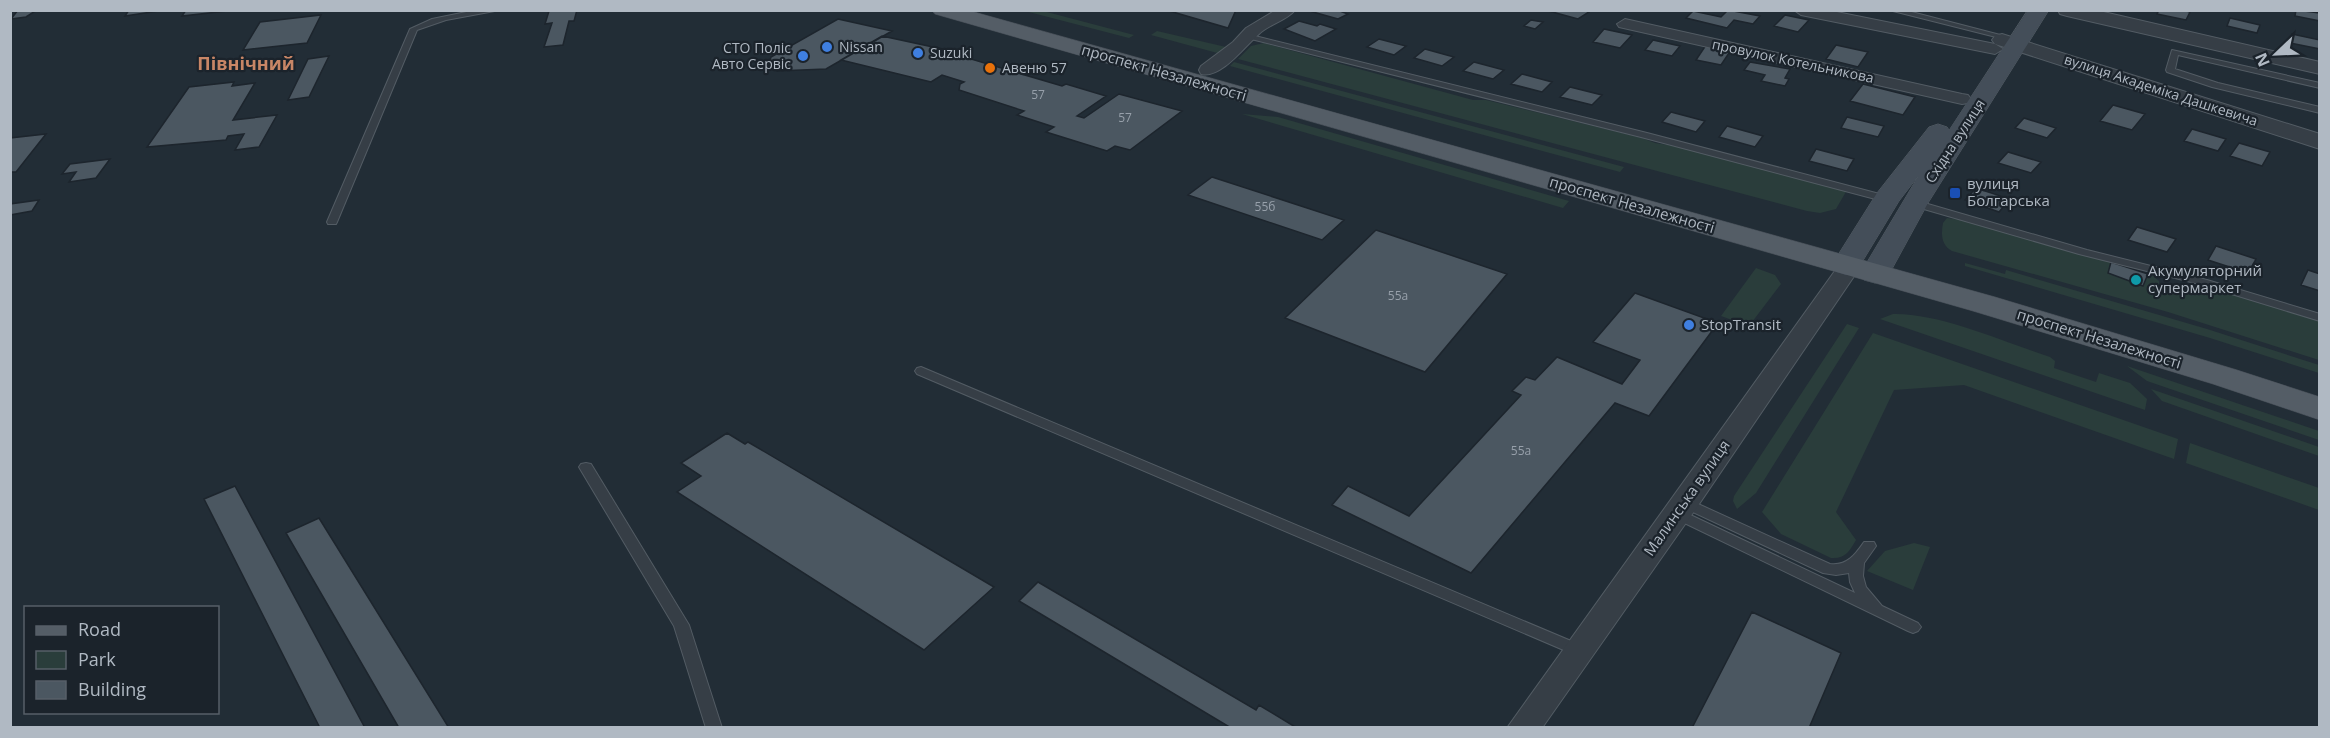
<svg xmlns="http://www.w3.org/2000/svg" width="2330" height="738" font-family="'Open Sans',sans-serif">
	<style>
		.green { fill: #2a3d3b }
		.building { fill: #4b5761; stroke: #1d252d; stroke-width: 1.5 }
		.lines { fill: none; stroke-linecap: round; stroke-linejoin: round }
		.service-casing { stroke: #535c64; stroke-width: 2 }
		.minor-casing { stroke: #535c64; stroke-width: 2 }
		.tertiary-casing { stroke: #535c64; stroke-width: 2 }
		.secondary-casing { stroke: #535c64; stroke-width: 1 }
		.primary-casing { stroke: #424a53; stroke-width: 1 }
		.service { fill: #363e46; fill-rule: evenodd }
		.minor { fill: #363e46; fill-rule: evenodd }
		.tertiary { fill: #363e46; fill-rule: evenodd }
		.secondary { fill: #444e59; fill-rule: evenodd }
		.primary { fill: #545d66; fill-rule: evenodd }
		.shop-dot { fill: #3f7fe0; stroke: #1b232b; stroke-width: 2 }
		.food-dot { fill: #e8710a; stroke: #1b232b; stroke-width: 2 }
		.transit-dot { fill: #1a4fb4; stroke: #1b232b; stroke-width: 2 }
		.culture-dot { fill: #0f9aa8; stroke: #1b232b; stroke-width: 2 }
		.labels { text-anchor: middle; stroke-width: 4.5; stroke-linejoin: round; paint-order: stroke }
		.number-label { font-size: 12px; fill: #97a0aa }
		.far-poi-label { font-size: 14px; fill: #b0b9c3; stroke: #1b232b; text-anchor: start }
		.far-street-label { font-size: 14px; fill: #b0b9c3; stroke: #1b232b }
		.street-label { font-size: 15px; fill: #b0b9c3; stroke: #1b232b }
		.poi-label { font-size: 15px; fill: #b0b9c3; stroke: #1b232b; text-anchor: start }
		.far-district-label { font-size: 18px; font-weight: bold; fill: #c88666; stroke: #1b232b }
	</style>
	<rect width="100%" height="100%" fill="#222d36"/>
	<path class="green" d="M1025,11h18l91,24 -5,3z
		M1157,31l69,16 -5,7 -70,-19z
		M1264,43l209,57h13l156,38 13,5 26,4 166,43 -11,19 -16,4 -13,-2 -569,-152 13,-13z
		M1234,62l390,105 -4,5 -390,-106z
		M1242,114l36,3 291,84 -6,7z
		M1947,218l21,3 154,44 30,10 7,6v7l20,6 3,-6 5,-2 33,4 99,29v41l-151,-48 -216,-61c-11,-6 -11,-17 -9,-28z
		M1965,263l40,11 1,-4 201,59 112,36v8l-109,-35 -245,-72z
		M1756,268l19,7 6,9 -32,42 -28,-10z
		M1893,314c47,-1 111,28 157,43l5,4 -1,7 42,14 3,-9 31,10 17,16 -2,11 -265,-91z
		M1847,324l12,4 -103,165 -19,16 -4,-8 1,-5z
		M1873,333l305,106 -4,20 -210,-74 -70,5 -58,122 20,28c-7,12 -11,19 -25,18l-50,-24 -19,-22z
		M2127,366l192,65v9l-172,-59z
		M2151,389l168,58v9l-157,-55z
		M2190,443l129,45v22l-133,-47z
		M1914,543l16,4 -17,43 -46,-19 18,-20z"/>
	<path class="building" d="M18,10h19l-11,7 -15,2z
		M129,10h36l-40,6z
		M186,10h50l-54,6z
		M577,10l-3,11h-5l-6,24 -19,2 8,-24 -7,1 4,-13z
		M1166,10h70l-8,18z
		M1317,10h20l11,4 -10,5 -25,-7z
		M1545,10h39l5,2 -11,7z
		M1728,10l32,6 -7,8 -19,-4 -7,8 -41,-10 7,-7 28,6z
		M2159,10h24l7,2 -4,8 -29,-6z
		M2296,10l24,3v8l-25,-5z
		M321,15l-14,28 -64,7 17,-28z
		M1785,15l24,5 -11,12 -24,-6z
		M2230,18l30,7 -3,8 -30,-7z
		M838,19l54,12 -66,38 -49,2 -8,-8 2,-6z
		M1531,20l12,2 -8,7 -11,-3z
		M1299,21l18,5 3,-2 16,5 -21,12 -31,-12z
		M1604,29l28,6 -12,13 -27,-6z
		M2292,34l28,6v9l-30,-6z
		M882,36l74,16 -2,2 108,32 4,-2 40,12 -29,20 7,2 35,-24 63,17 -52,39 -15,-4 -8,5 -61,-19 8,-5 -37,-12 7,-4 -65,-21 1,-6 4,-2 -22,-7 -11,7 -90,-22z
		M1379,39l27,7 -12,9 -27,-8z
		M1653,40l27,6 -8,10 -27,-6z
		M1706,45l25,5 -10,15 -25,-5z
		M1836,45l32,7 -10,15 -32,-8z
		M1425,49l29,8 -12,9 -28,-8z
		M329,56l-20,41 -21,3 20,-41z
		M1474,62l30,8 -11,9 -30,-8z
		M1750,62l40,7 -5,9 4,1 -4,7 -24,-5 4,-6 -21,-5z
		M1522,74l30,8 -10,10 -31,-8z
		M234,82l-2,4 23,-3 -22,37 44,-5 -18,32 -24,3 9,-16 -16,2 -2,4 -79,7 42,-60z
		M1863,84l52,13 -12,18 -53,-14z
		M1570,87l32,8 -10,10 -32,-8z
		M2113,105l32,9 -13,16 -32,-9z
		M1671,112l34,9 -9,11 -34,-10z
		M1847,117l37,9 -6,11 -37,-9z
		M2024,118l32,10 -9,10 -32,-10z
		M1727,126l36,10 -8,11 -36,-10z
		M2192,129l34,10 -8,12 -34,-10z
		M46,134l-30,38h-6v-34z
		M2239,143l31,9 -8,14 -32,-10z
		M1816,149l38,10 -7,12 -38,-10z
		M2008,152l33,10 -10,11 -33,-10z
		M110,159l-14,19 -27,4 7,-10 -14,2 8,-10z
		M1212,177l132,43 -22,20 -134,-45z
		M1976,188l34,11 -11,13 -34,-12z
		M39,200l-7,11 -22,4v-11z
		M2137,227l39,12 -9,13 -39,-12z
		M1376,230l131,44 -82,98 -140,-54z
		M2216,246l40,13 -8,14 -40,-13z
		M2111,262l37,12 -5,12 -35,-13z
		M2308,270l12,4v17l-19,-6z
		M1635,293l83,30 -69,93 -34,-13 -144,170 -139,-68 16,-19 61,30 112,-121 -9,-4 14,-14 9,3 22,-23 65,27 18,-24 -47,-18z
		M727,433l18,11 3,-2 246,145 -70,63 -247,-158 24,-16 -20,-13z
		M235,486l130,242h-45l-116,-229z
		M319,518l130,210h-50l-113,-195z
		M1038,582l218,128 3,-5 38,23h-66l-212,-127z
		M1752,612l89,41 -32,75h-117z"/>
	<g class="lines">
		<defs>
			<path id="service" d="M476,10h24l-54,10 -29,10 -80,192 -1,2h-8l-1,-2 83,-193 22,-10z
				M1889,10h15l104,27 -4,2z
				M1247,34l400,99 244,64 1,2 -1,2h-8l-242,-64 -394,-99z
				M2172,50l148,33v5l-142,-33 -3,14 43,14 102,24v6l-108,-26 -45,-15 -1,-2z
				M1914,200l173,50 120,30 113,34v7l-121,-37 -120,-30 -169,-49v-4z
				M921,367l662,279 3,4 -3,4 -5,2 -5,-2 -656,-280 -2,-3 2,-3z
				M586,463l5,1 98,161 33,103h-16l-32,-102 -95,-159 2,-3z
				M1685,498l145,66c17,2 25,-9 34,-22h10l2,4 -12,17 -1,13 3,11 16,19 36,17 3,4 -3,4 -5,2 -5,-2 -236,-114 -2,-3 2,-3h10l173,82 -5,-11 -1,-9 -13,2 -13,-2 -143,-67 -2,-3 2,-3z"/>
			<path id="minor" d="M1276,10h19c-9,11 -26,14 -36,24 -14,12 -38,45 -58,40l-2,-4 2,-4 32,-24 13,-14z
				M1794,10h33l168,34 8,5 -8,5 -194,-39z
				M1625,19l337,75 6,1 3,4 -3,4 -6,1 -343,-77 -2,-3z
				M1850,260l8,1 3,5 -166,244 -153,218h-35l335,-467z"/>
			<path id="tertiary" d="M2058,10h37l225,52v12l-253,-58 -7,-2z
				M2002,34l318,100v15l-325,-105 -3,-4 3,-4z"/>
			<path id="secondary" d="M2028,10h21l-121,193 -42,77 -11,3 -11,-3 -4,-6 59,-99 -20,26 -43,71 -10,3 -10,-3 -5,-6 46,-73 52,-66 9,-3 9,3 2,3z"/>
			<path id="primary" d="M932,10h35l1028,287 242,73 83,27v23l-107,-36 -240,-73 -1038,-297z"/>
		</defs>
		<use href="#service" class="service-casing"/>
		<use href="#minor" class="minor-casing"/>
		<use href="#tertiary" class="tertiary-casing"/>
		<use href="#secondary" class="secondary-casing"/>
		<use href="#primary" class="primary-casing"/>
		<use href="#service" class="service"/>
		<use href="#minor" class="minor"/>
		<use href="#tertiary" class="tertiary"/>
		<use href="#secondary" class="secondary"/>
		<use href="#primary" class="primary"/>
	</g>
	<g class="shop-dot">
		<circle cx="827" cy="47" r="6"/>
		<circle cx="918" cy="53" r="6"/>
		<circle cx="803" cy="56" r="6"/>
		<circle cx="1689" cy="325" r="6"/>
	</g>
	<circle class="food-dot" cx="990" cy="68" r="6"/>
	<rect class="transit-dot" x="1949" y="187" width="12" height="12" rx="3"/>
	<circle class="culture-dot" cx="2136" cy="280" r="6"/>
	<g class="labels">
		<g class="number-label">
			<text x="1038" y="99">57</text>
			<text x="1125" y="122">57</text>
			<text x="1265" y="211">55б</text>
			<text x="1398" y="300">55а</text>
			<text x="1521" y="455">55а</text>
		</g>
		<g class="far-poi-label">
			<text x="839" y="52">Nissan</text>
			<text x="791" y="53" text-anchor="end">СТО Поліс<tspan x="791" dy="16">Авто Сервіс</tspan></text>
			<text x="930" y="58">Suzuki</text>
			<text x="1002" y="73">Авеню 57</text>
		</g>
		<g class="far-street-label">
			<text transform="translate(1793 61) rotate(12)" y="5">провулок Котельникова</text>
			<text transform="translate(2161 90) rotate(18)" y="5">вулиця Академіка Дашкевича</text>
			<text transform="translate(1955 141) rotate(-57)" y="5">Східна вулиця</text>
		</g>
		<g class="street-label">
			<text transform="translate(1164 73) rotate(16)" y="5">проспект Незалежності</text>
			<text transform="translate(1632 205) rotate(16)" y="5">проспект Незалежності</text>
			<text transform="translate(2099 339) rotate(17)" y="5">проспект Незалежності</text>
			<text transform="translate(1687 498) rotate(-55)" y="5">Малинська вулиця</text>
		</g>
		<g class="poi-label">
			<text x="1967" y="189">вулиця<tspan x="1967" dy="17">Болгарська</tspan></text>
			<text x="2148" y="276">Акумуляторний<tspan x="2148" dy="17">супермаркет</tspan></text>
			<text x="1701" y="330">StopTransit</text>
		</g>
		<g class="far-district-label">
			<text x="246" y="70">Північний</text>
		</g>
	</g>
	<rect width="2330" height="738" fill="none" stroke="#b0b9c3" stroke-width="24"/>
	<rect x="24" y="606" width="195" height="108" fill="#1b232b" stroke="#575f68" stroke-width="1.5"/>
	<rect x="36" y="626" width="30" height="9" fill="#545d66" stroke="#575f68" stroke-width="1.5"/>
	<text x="78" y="636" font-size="18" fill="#b0b9c3">Road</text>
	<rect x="36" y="651" width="30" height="18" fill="#2a3d3b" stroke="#575f68" stroke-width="1.5"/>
	<text x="78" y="666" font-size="18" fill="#b0b9c3">Park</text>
	<rect x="36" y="681" width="30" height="18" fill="#4b5761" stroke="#575f68" stroke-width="1.5"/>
	<text x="78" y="696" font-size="18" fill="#b0b9c3">Building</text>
	<g transform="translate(2276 54) rotate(247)" stroke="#1b232b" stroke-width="4.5" paint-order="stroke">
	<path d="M0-4.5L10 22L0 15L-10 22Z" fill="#b0b9c3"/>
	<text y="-9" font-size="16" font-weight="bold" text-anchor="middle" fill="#b0b9c3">N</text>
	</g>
</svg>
